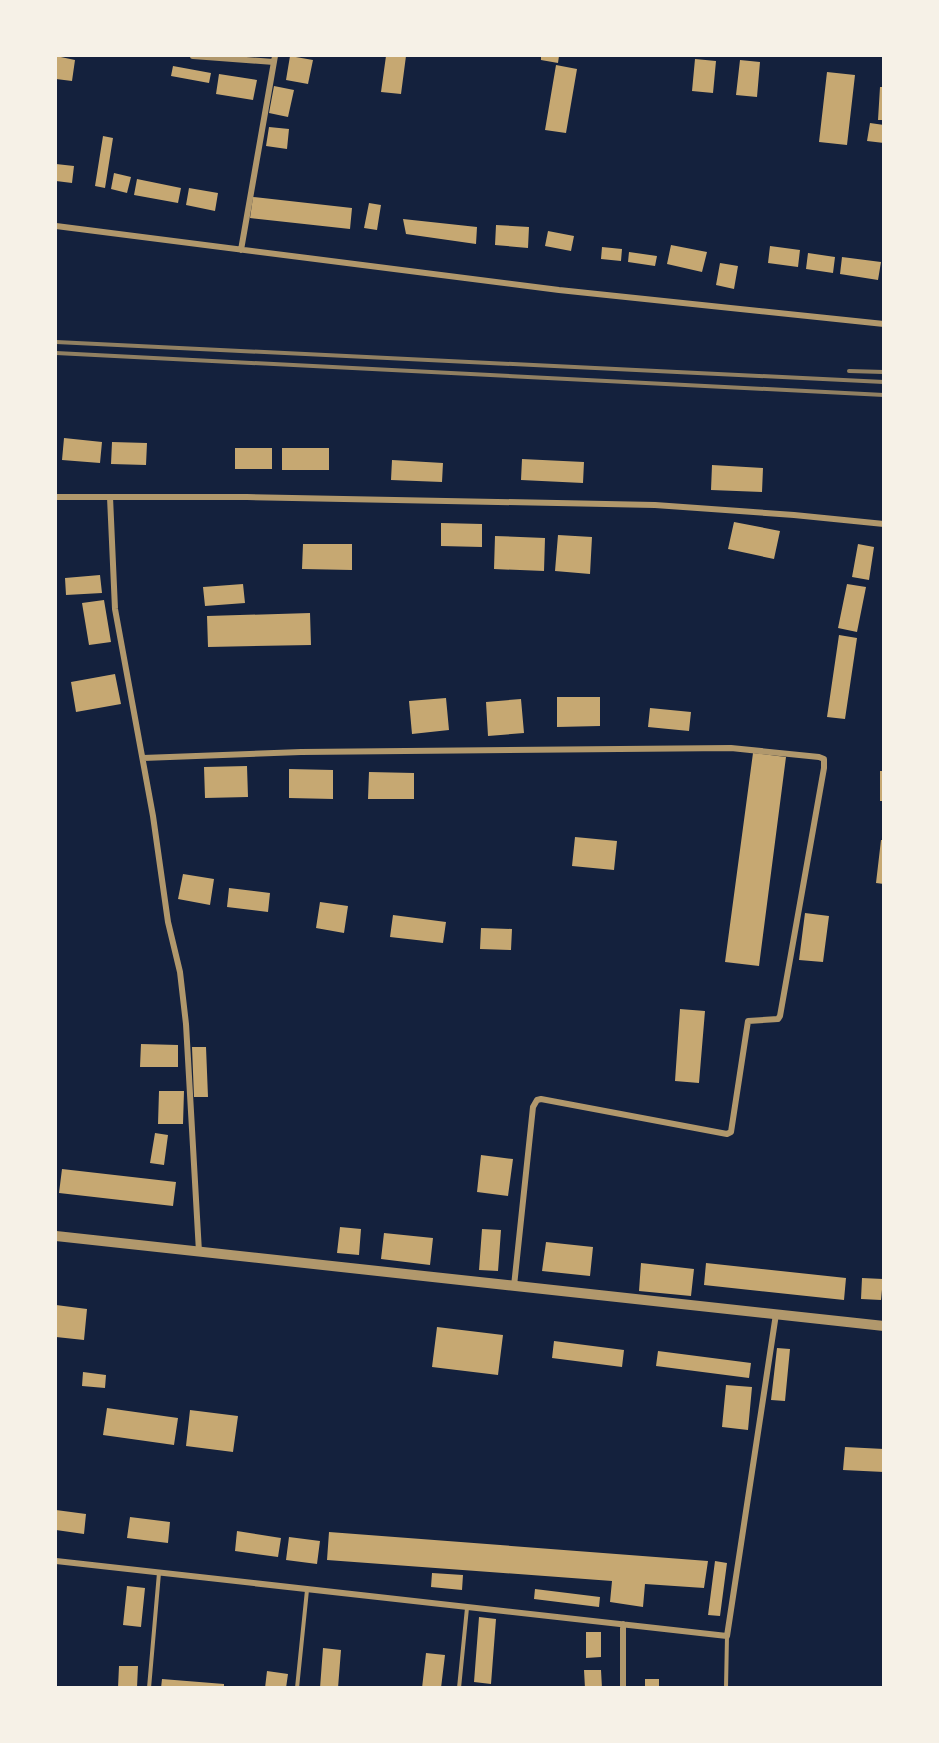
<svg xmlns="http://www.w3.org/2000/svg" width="939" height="1743" font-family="'Titillium Web',sans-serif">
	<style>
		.building { fill: #c6a872 }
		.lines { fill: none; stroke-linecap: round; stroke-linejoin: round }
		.service { stroke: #b1986c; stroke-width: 4 }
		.minor { stroke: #b1986c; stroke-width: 6 }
		.tertiary { stroke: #b1986c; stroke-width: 10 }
		.rail { stroke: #918062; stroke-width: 4 }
	</style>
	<rect width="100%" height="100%" fill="#14213d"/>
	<path class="building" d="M56,56l19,4 -3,21 -16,-2z
		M290,56l23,4 -5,24 -22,-4z
		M386,56h20l-5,38 -20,-2z
		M541,56h18l-1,7 -17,-3z
		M695,59l21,2 -3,32 -21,-2z
		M740,60l20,2 -3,35 -21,-2z
		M556,65l21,4 -11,64 -21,-3z
		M173,66l38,7 -2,10 -38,-7z
		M827,72l28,3 -8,70 -28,-3z
		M219,74l38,6 -4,20 -37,-6z
		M274,86l20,4 -6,27 -19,-4z
		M880,87h4v33h-6z
		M870,123l14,2v18l-17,-2z
		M269,127l20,2 -2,20 -21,-3z
		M103,136l10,2 -8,50 -10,-2z
		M56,164l18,2 -2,17 -16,-2z
		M114,173l17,4 -4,16 -16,-4z
		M137,179l44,9 -3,15 -44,-8z
		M189,188l29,5 -3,18 -29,-6z
		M253,197l99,11 -2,21 -100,-11z
		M369,203l12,2 -4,25 -13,-2z
		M403,219l74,8 -1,17 -70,-10z
		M496,225l33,2 -1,21 -33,-3z
		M548,231l26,5 -3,15 -26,-5z
		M671,245l36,7 -5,20 -35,-8z
		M770,246l30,4 -2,17 -30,-4z
		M602,247l20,2 -1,12 -20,-2z
		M629,252l28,4 -2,10 -27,-4z
		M808,253l27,4 -2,16 -27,-4z
		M842,257l39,5 -3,18 -38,-6z
		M720,263l18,3 -4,23 -18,-4z
		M64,438l38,4 -2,21 -38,-3z
		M112,442l35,1 -1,22 -35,-1z
		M235,448h37v21h-37z
		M282,448h47v22h-47z
		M522,459l62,3 -1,21 -62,-3z
		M392,460l51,3 -1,19 -51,-2z
		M712,465l51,3 -1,24 -51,-2z
		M734,522l46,9 -6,28 -46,-10z
		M441,523l41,1v23l-41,-1z
		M558,535l34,2 -2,37 -35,-3z
		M495,536l50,2 -1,33 -50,-2z
		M303,544h49v26l-50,-1z
		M858,544l16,3 -5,33 -17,-3z
		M100,575l2,18 -36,2 -1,-17z
		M243,584l2,19 -40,3 -2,-19z
		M847,584l19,3 -9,45 -19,-4z
		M104,600l7,42 -22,3 -7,-42z
		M310,613l1,32 -103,2 -1,-31z
		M839,635l18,3 -12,81 -18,-2z
		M115,674l6,30 -45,8 -5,-30z
		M557,697h43v29l-43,1z
		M446,698l3,32 -37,4 -3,-33z
		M521,699l3,34 -36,3 -2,-34z
		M650,708l41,4 -2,19 -41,-4z
		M753,753l33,4 -27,209 -34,-4z
		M247,766l1,31 -43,1 -1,-31z
		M289,769l44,1v29l-44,-1z
		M880,771h4v30h-4z
		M369,772l45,1v26h-46z
		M575,837l42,4 -3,29 -42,-4z
		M881,840h3v44l-8,-1z
		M183,874l31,5 -4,26 -32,-6z
		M229,888l41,5 -2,19 -41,-5z
		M320,902l28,4 -4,27 -28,-5z
		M805,913l24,3 -6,46 -24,-2z
		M393,915l53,7 -3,21 -53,-6z
		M481,928l31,1 -1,21 -31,-1z
		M680,1009l25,2 -6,72 -24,-2z
		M141,1044l37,1v22h-38z
		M192,1047h14l2,50h-14z
		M159,1091h25l-1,33h-25z
		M155,1133l13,2 -4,30 -14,-2z
		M481,1155l32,4 -5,37 -31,-4z
		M62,1169l114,13 -3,24 -114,-13z
		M340,1227l21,2 -2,26 -22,-2z
		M482,1229l19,1 -3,41 -19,-1z
		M384,1233l49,5 -3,27 -49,-6z
		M546,1242l47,5 -3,29 -48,-5z
		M641,1263l53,6 -3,27 -52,-5z
		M706,1263l140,15 -2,22 -140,-15z
		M862,1278l21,1 -2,21 -20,-1z
		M56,1305l31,4 -3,31 -28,-3z
		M437,1327l66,8 -5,40 -66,-8z
		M554,1341l70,9 -2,17 -70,-9z
		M777,1348l13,1 -5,52 -14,-1z
		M658,1351l93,12 -2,15 -93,-12z
		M83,1372l23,3 -1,13 -23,-2z
		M726,1385l26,2 -4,43 -26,-3z
		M107,1408l71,10 -4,27 -71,-10z
		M190,1410l48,6 -5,36 -47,-6z
		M845,1447l39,2v23l-41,-2z
		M56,1510l30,4 -2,20 -28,-4z
		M130,1517l40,5 -2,21 -41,-5z
		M237,1531l44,7 -3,19 -43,-6z
		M329,1532l379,29 -4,27 -59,-4 -2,23 -33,-5 2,-21 -285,-21z
		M289,1537l31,4 -3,23 -31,-4z
		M715,1561l12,2 -7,53 -12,-1z
		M432,1573l31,2 -1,15 -31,-3z
		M127,1586l18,2 -4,39 -18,-2z
		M535,1589l65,8 -1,10 -65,-8z
		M479,1617l17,2 -5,65 -17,-2z
		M586,1632h15v25l-15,1z
		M323,1648l18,2 -3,38h-18z
		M426,1653l19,2 -4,33h-19z
		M119,1666h19l-1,22h-19z
		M584,1670h17l1,18h-17z
		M267,1671l21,3 -2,14h-21z
		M162,1679l62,5v4h-63z
		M645,1679h14v9h-14z"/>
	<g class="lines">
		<path class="service" d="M149,1688l10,-115
			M297,1688l10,-98
			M459,1688l8,-80
			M726,1688l1,-52"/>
		<path class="minor" d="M193,56l81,6
			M56,226l503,64 325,34
			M241,250l34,-194
			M56,497h191l408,8 139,10 90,9
			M110,497l5,112 38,207 15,106 12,50 6,52 13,228
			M143,758l158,-6 430,-4 88,9 5,2v9l-44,248 -2,3 -30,2 -17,111 -4,2 -186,-35 -4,1 -4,7 -19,179
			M56,1561l671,75 49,-322
			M623,1688v-64"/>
		<path class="tertiary" d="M56,1236l828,90"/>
		<path class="rail" d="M56,342l828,40
			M56,353l828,42
			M849,371l35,1"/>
	</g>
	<rect width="939" height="1743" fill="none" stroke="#f6f1e7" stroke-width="114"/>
</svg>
